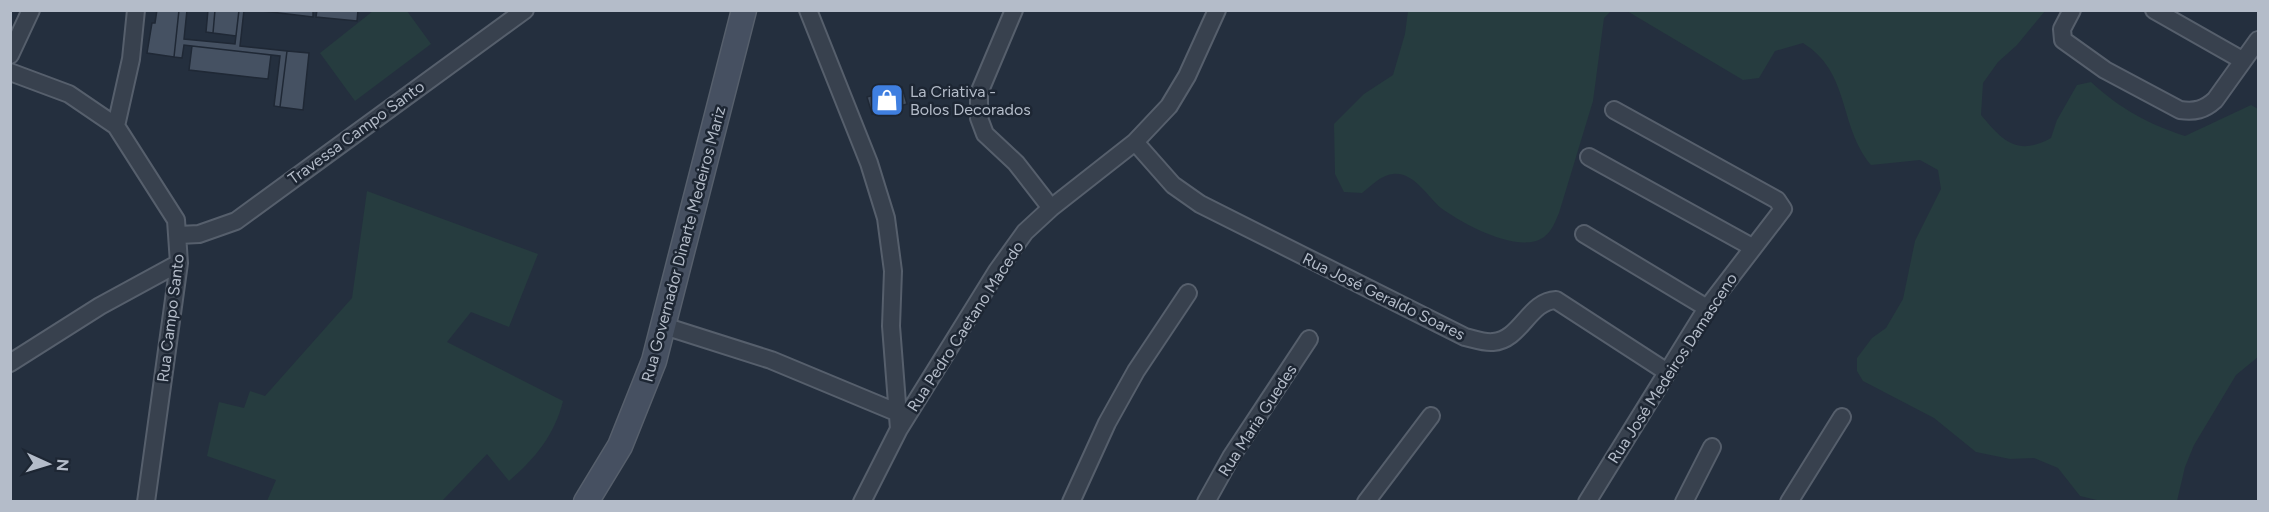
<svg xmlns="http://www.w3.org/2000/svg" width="2269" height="512" font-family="Figtree,sans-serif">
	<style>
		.green { fill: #263c3f }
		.building { fill: #455162; stroke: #1f2835; stroke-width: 1.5 }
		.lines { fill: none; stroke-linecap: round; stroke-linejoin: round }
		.street-casing { stroke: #565f6c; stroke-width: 20 }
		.secondary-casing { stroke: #565f6c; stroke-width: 27 }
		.street { stroke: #38414e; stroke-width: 16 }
		.secondary { stroke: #465061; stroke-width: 24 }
		.labels { text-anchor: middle; stroke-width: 5; stroke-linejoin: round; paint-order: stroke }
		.poi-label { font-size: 16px; fill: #b4bcc9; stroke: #1d2633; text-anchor: start }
		.street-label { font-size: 16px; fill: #b4bcc9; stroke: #1d2633 }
	</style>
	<rect width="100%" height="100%" fill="#242f3e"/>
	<path class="green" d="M373,11h34l24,33 -76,57 -35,-48z
		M1408,11h203l-7,7 -11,83 -34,112c-4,9 -7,18 -15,24 -25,18 -81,-13 -103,-29 -13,-11 -28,-37 -48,-34 -12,1 -22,12 -31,19l-18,-1 -9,-18 -1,-50 30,-30 29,-19 12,-41z
		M1627,11h418l-28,34 -19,17 -15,21 -2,32c21,25 36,42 70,23l6,-18 20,-35 14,-3c28,26 57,42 94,54l66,-31 7,4v248l-22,18 -42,70 -9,22 -8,34h-76l-21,-5 -22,-28 -24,-10 -24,1 -34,-7 -42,-34 -71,-37 -6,-10v-13l15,-20 14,-10 17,-29 12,-58 26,-52 -3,-19 -18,-10 -49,5c-33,-40 -20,-92 -68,-122l-28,8 -16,27 -16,2z
		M367,191l171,63 -29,73 -38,-15 -24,30 116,59c-8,33 -28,58 -54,80l-22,-27 -45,47h-175l9,-21 -69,-24 12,-54 25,6 6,-17 15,5 87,-98z"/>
	<path class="building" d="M157,10h22l-5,47 -27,-4 5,-30h3z
		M179,10h8l-3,29 51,5 4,-34h5l-4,36 47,5 -7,56 -6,-1 6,-50 -96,-11 -2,13 -8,-1z
		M208,10h7l-2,23 -7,-1z
		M215,10h24l-3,26 -23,-3z
		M254,10h59v7z
		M317,10h41l-1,11 -41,-4z
		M192,46l79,9 -3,24 -79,-9z
		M287,51l22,2 -6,57 -23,-3z
		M902,87l5,17 -35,10 -5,-17z"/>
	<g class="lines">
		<defs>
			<path id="street" d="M808,10l61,153 17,55 7,53 -2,55 8,103
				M1014,10l-35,83v25l6,16 31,29 35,45
				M2072,10l-10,19 1,11 42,30 75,40c15,2 24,0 35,-10l43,-60
				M2154,10l88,50
				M10,55l21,-45
				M10,72l59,22 47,32 60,94 3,43 -33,239
				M116,126l15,-67 5,-49
				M1135,142l38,43 27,19 265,133c9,2 19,6 28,5 28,-2 36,-41 63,-42l111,72
				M1589,157l163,90
				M1584,234l123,74
				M179,235l20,-1 37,-13 289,-211
				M664,326l107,34 125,52
				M10,363l90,-57 79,-43
				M862,502l37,-73 98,-158 28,-39 26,-24 84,-66 34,-36 18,-30 30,-66
				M1071,502l36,-79 29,-52 52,-78
				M1206,502l25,-45 78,-118
				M1366,502l65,-86
				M1587,502l120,-194 76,-99 -6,-9 -163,-90
				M1684,502l28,-55
				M1789,502l53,-85"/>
			<path id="secondary" d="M586,502l34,-56 34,-85 90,-351"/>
		</defs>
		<use href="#street" class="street-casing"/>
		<use href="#secondary" class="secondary-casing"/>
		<use href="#street" class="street"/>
		<use href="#secondary" class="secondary"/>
	</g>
	<defs>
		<symbol id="shop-square" viewBox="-11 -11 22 22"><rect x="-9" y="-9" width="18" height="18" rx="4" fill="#3f7fe0" stroke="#1d2633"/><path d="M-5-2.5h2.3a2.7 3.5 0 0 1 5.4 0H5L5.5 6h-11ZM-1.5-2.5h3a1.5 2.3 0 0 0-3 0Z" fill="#fff"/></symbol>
	</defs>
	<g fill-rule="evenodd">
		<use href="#shop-square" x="868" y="81" width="38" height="38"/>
	</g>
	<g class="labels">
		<g class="poi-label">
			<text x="910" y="97">La Criativa -<tspan x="910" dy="18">Bolos Decorados</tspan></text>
		</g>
		<g class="street-label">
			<text transform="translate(356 132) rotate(-36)" y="6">Travessa Campo Santo</text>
			<text transform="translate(683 244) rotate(-75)" y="6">Rua Governador Dinarte Medeiros Mariz</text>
			<text transform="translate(1384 296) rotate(26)" y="6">Rua José Geraldo Soares</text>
			<text transform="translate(170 318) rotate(-83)" y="6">Rua Campo Santo</text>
			<text transform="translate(965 326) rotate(-57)" y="6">Rua Pedro Caetano Macedo</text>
			<text transform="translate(1672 368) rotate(-57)" y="6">Rua José Medeiros Damasceno</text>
			<text transform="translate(1257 420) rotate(-57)" y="6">Rua Maria Guedes</text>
		</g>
	</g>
	<rect width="2269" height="512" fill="none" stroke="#b4bcc9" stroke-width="24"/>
	<g transform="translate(48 464) rotate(94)" stroke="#1d2633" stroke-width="4.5" paint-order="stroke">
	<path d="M0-4.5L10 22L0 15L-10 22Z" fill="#b4bcc9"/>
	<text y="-9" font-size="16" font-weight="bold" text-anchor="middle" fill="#b4bcc9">N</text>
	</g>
</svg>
